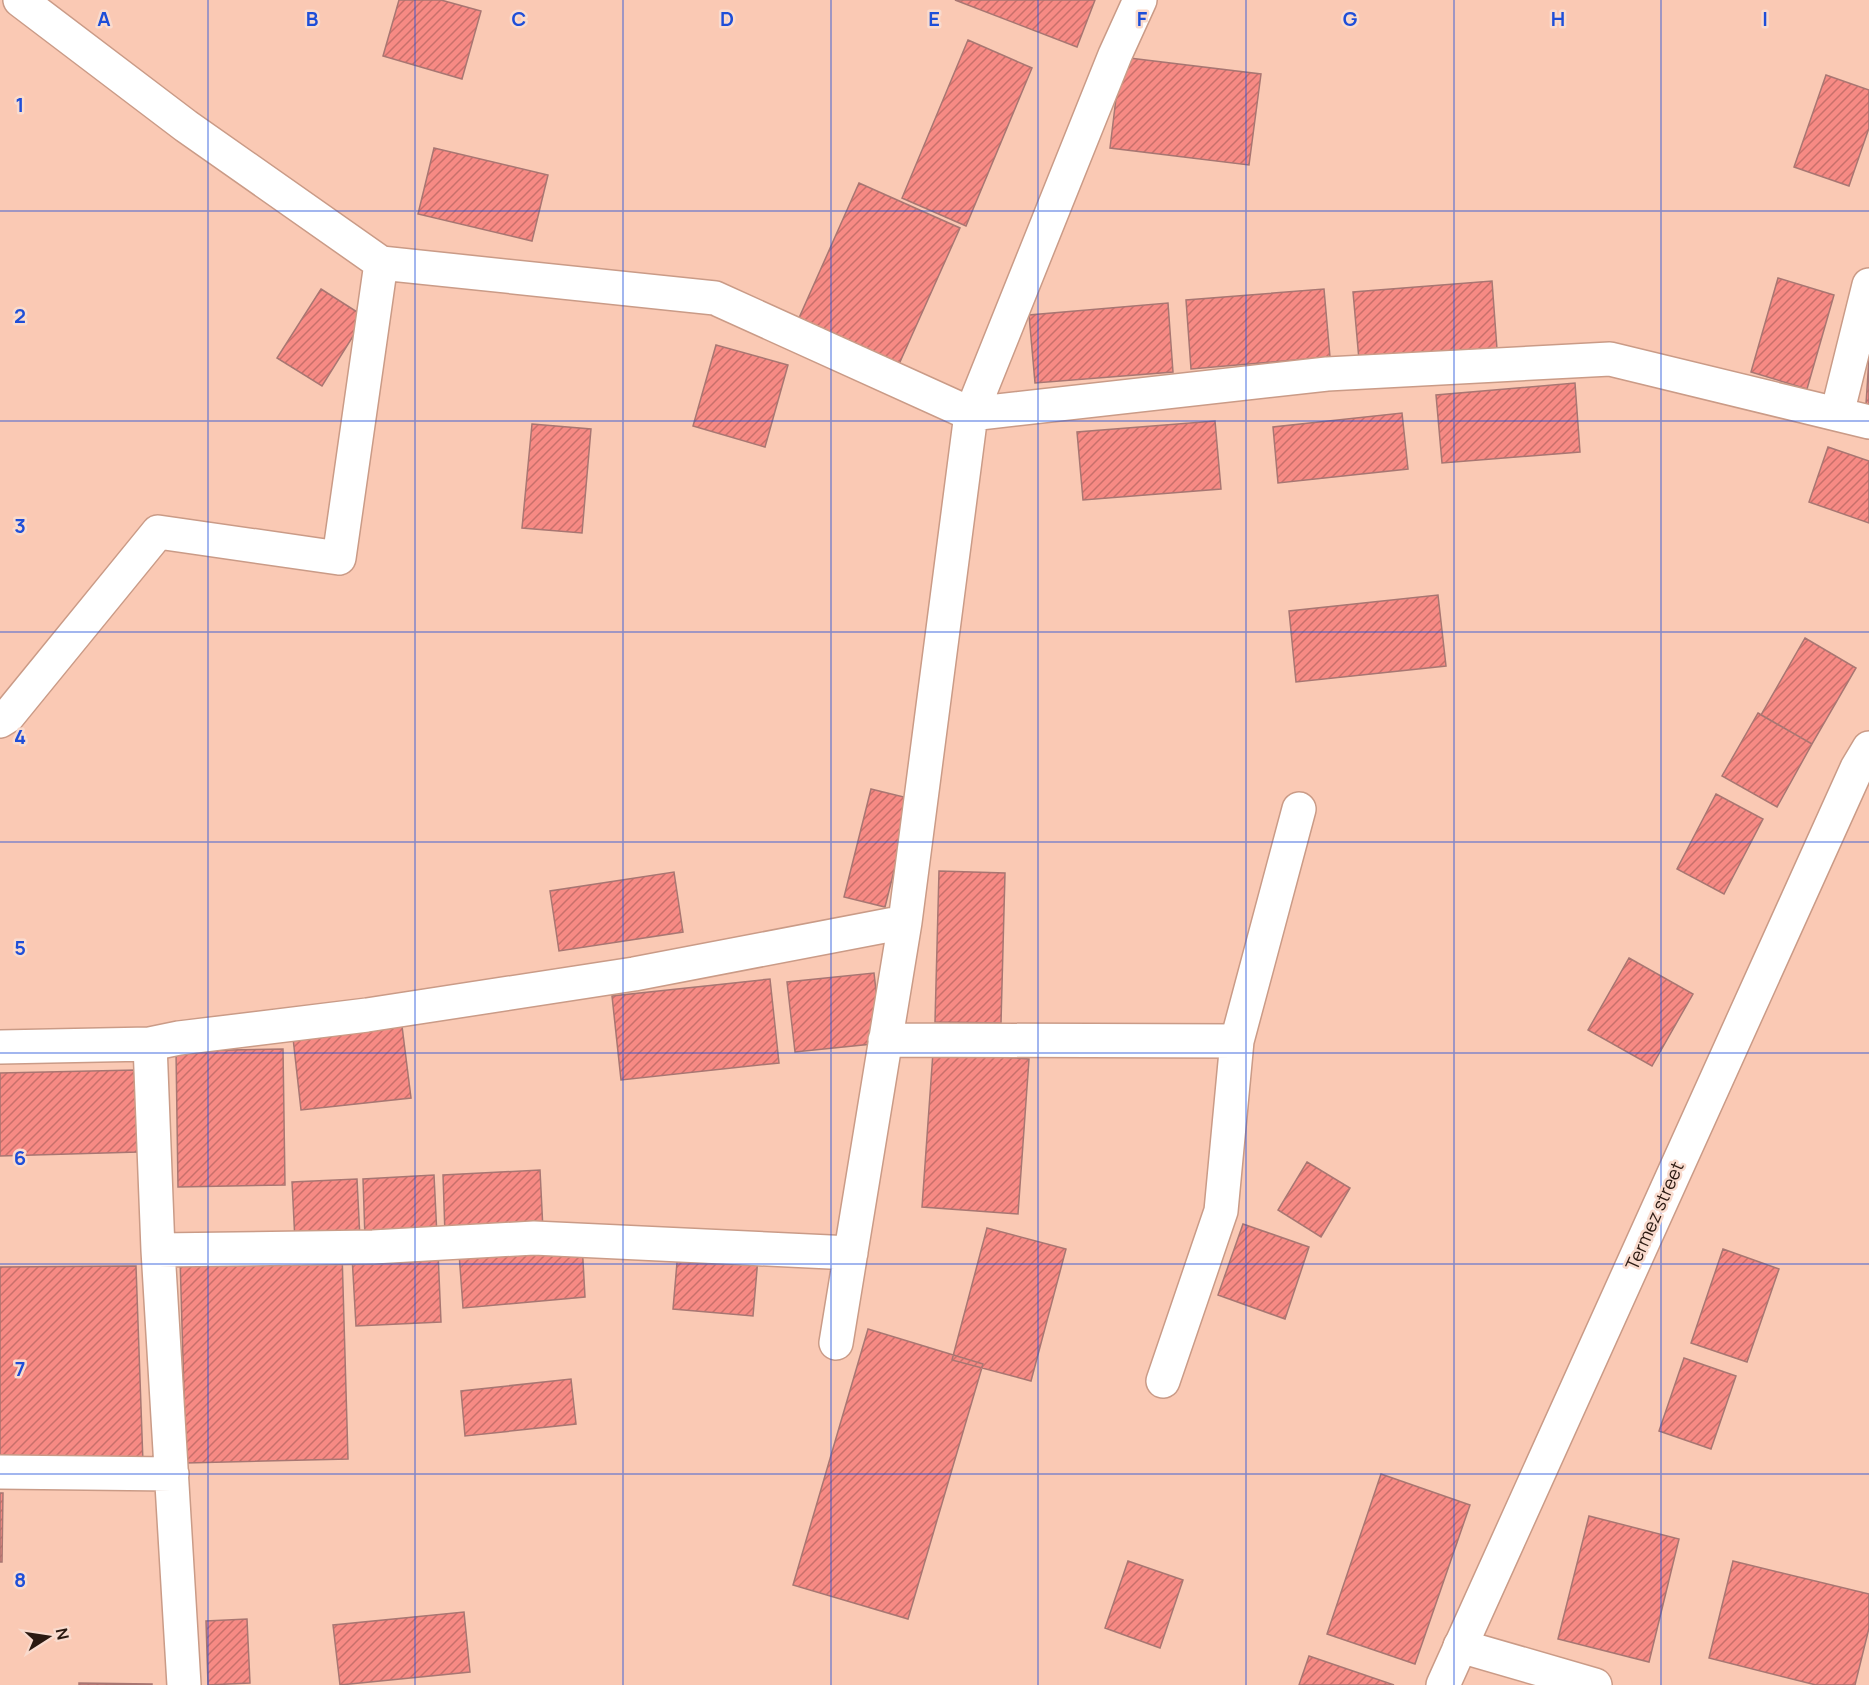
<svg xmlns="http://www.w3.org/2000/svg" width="1869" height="1685" font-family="Manrope,sans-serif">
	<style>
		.building { fill: url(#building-hatch); stroke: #a87672; stroke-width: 1.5 }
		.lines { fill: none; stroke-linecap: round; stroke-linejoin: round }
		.street-casing { stroke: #ca9b87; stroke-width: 36 }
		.secondary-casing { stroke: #ca9b87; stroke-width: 36 }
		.street { stroke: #fff; stroke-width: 33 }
		.secondary { stroke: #fff; stroke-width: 33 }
		.grid { fill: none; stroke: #1d4ed8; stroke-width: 1.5; stroke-opacity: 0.55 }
		.labels { text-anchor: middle; stroke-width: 5; stroke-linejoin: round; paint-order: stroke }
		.street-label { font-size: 18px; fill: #2a1911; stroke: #f9dbce }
		.grid-label { font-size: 20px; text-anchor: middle; font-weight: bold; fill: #1d4ed8; stroke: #f9dbce; stroke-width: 5; stroke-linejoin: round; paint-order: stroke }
	</style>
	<defs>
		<pattern id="building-hatch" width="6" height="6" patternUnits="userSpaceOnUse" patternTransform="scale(1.5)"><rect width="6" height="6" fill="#f78a84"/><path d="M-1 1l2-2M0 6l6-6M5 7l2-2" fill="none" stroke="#c8706b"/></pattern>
	</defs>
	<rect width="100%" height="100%" fill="#fac9b4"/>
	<path class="building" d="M399,0h42l40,11 -19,68 -79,-23z
		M955,0h140l-18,47z
		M968,40l64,28 -66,158 -64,-28z
		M1121,57l140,17 -12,91 -139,-17z
		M1826,75l43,15v38l-20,58 -55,-19z
		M434,148l114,27 -16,66 -114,-27z
		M859,183l101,45 -65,145 -100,-46z
		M1778,278l56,17 -27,94 -56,-17z
		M1492,281l5,68 -138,11 -6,-68z
		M321,289l44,28 -43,69 -45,-28z
		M1324,289l6,68 -139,12 -5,-69z
		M1168,303l5,69 -138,11 -6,-68z
		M716,345l72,20 -23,82 -72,-21z
		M1869,358v47l-3,-1z
		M1575,383l5,69 -138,11 -6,-68z
		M1402,413l6,56 -130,14 -5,-56z
		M1215,421l6,68 -138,11 -6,-68z
		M532,424l59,5 -9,104 -60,-5z
		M1828,447l41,14v62l-60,-21z
		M1438,595l8,71 -150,16 -7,-71z
		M1805,638l51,30 -44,76 -51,-29z
		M1758,713l54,31 -35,63 -55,-31z
		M871,789l41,10 -27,108 -41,-10z
		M1716,794l47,25 -39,75 -47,-25z
		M939,871l66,2 -4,150 -66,-1z
		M674,872l9,60 -124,19 -9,-60z
		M1629,958l64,36 -41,72 -64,-36z
		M874,973l8,70 -87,9 -8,-70z
		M770,979l9,84 -158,17 -9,-84z
		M402,1026l9,72 -110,12 -8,-72z
		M283,1049l2,136 -107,2 -2,-136z
		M933,1052l96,7 -11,155 -96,-7z
		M136,1070l2,82 -138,4v-83z
		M1307,1162l43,26 -29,49 -43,-27z
		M540,1170l3,60 -98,5 -2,-60z
		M434,1175l3,61 -72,3 -2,-60z
		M357,1179l3,60 -65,2 -3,-59z
		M1243,1224l66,23 -24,72 -67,-24z
		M987,1228l79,21 -35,132 -79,-21z
		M582,1243l3,54 -122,11 -4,-55z
		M1723,1249l56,20 -32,93 -56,-19z
		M678,1251l80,7 -5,58 -80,-7z
		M342,1252l6,207 -162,4 -6,-206z
		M438,1252l3,70 -85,4 -4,-70z
		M136,1266l7,197 -143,-3v-193z
		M868,1329l115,35 -75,255 -115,-34z
		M1684,1358l52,18 -25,73 -52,-18z
		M571,1379l5,45 -111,12 -4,-45z
		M1381,1474l89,31 -55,159 -88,-30z
		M0,1493h3l-1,69h-2z
		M1589,1516l90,23 -30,123 -91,-23z
		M1128,1561l55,19 -23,68 -55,-20z
		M1733,1561l136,33v34l-14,57h-39l-107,-27z
		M464,1612l6,60 -130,13 -7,-60z
		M247,1619l3,64 -42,2 -2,-64z
		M1309,1656l85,29h-95z
		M79,1683l73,1v1h-73z"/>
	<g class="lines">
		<defs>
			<path id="street" d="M20,0l166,126 195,137 334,35 256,116 356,-40 283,-15 259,63
				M1837,414l32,-129
				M0,721l8,-5 150,-184 181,26 42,-295
				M885,1040l352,1 62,-232
				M150,1044l8,206 26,435
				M0,1047l150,-3 29,-6 188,-23 267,-41 271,-52
				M158,1250l215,-3 161,-9 317,15
				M836,1343l69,-421 66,-508 144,-359 25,-55
				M1163,1381l58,-170 16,-170
				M0,1472l172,2
				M1460,1646l135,39"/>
			<path id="secondary" d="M1443,1685l414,-917 12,-20"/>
		</defs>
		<use href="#street" class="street-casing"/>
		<use href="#secondary" class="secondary-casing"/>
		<use href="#street" class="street"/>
		<use href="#secondary" class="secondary"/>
	</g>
	<path class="grid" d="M208,0v1685M415,0v1685M623,0v1685M831,0v1685M1038,0v1685M1246,0v1685M1454,0v1685M1661,0v1685M0,211h1869M0,421h1869M0,632h1869M0,842h1869M0,1053h1869M0,1264h1869M0,1474h1869"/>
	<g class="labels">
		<g class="street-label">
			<text transform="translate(1655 1216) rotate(-66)" y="6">Termez street</text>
		</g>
	</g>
	<g class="grid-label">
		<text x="104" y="26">A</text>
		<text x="312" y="26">B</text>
		<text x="519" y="26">C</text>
		<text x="727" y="26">D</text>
		<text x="934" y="26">E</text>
		<text x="1142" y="26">F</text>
		<text x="1350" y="26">G</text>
		<text x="1558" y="26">H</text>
		<text x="1765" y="26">I</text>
		<text x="20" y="112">1</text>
		<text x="20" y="323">2</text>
		<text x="20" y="533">3</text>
		<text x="20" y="744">4</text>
		<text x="20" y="955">5</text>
		<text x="20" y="1165">6</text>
		<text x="20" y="1376">7</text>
		<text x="20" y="1587">8</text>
	</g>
	<g transform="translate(48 1637) rotate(78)" stroke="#f9dbce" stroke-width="4.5" paint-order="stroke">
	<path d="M0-4.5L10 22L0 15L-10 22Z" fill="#2a1911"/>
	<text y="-9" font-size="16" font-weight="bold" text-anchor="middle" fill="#2a1911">N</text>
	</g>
</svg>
